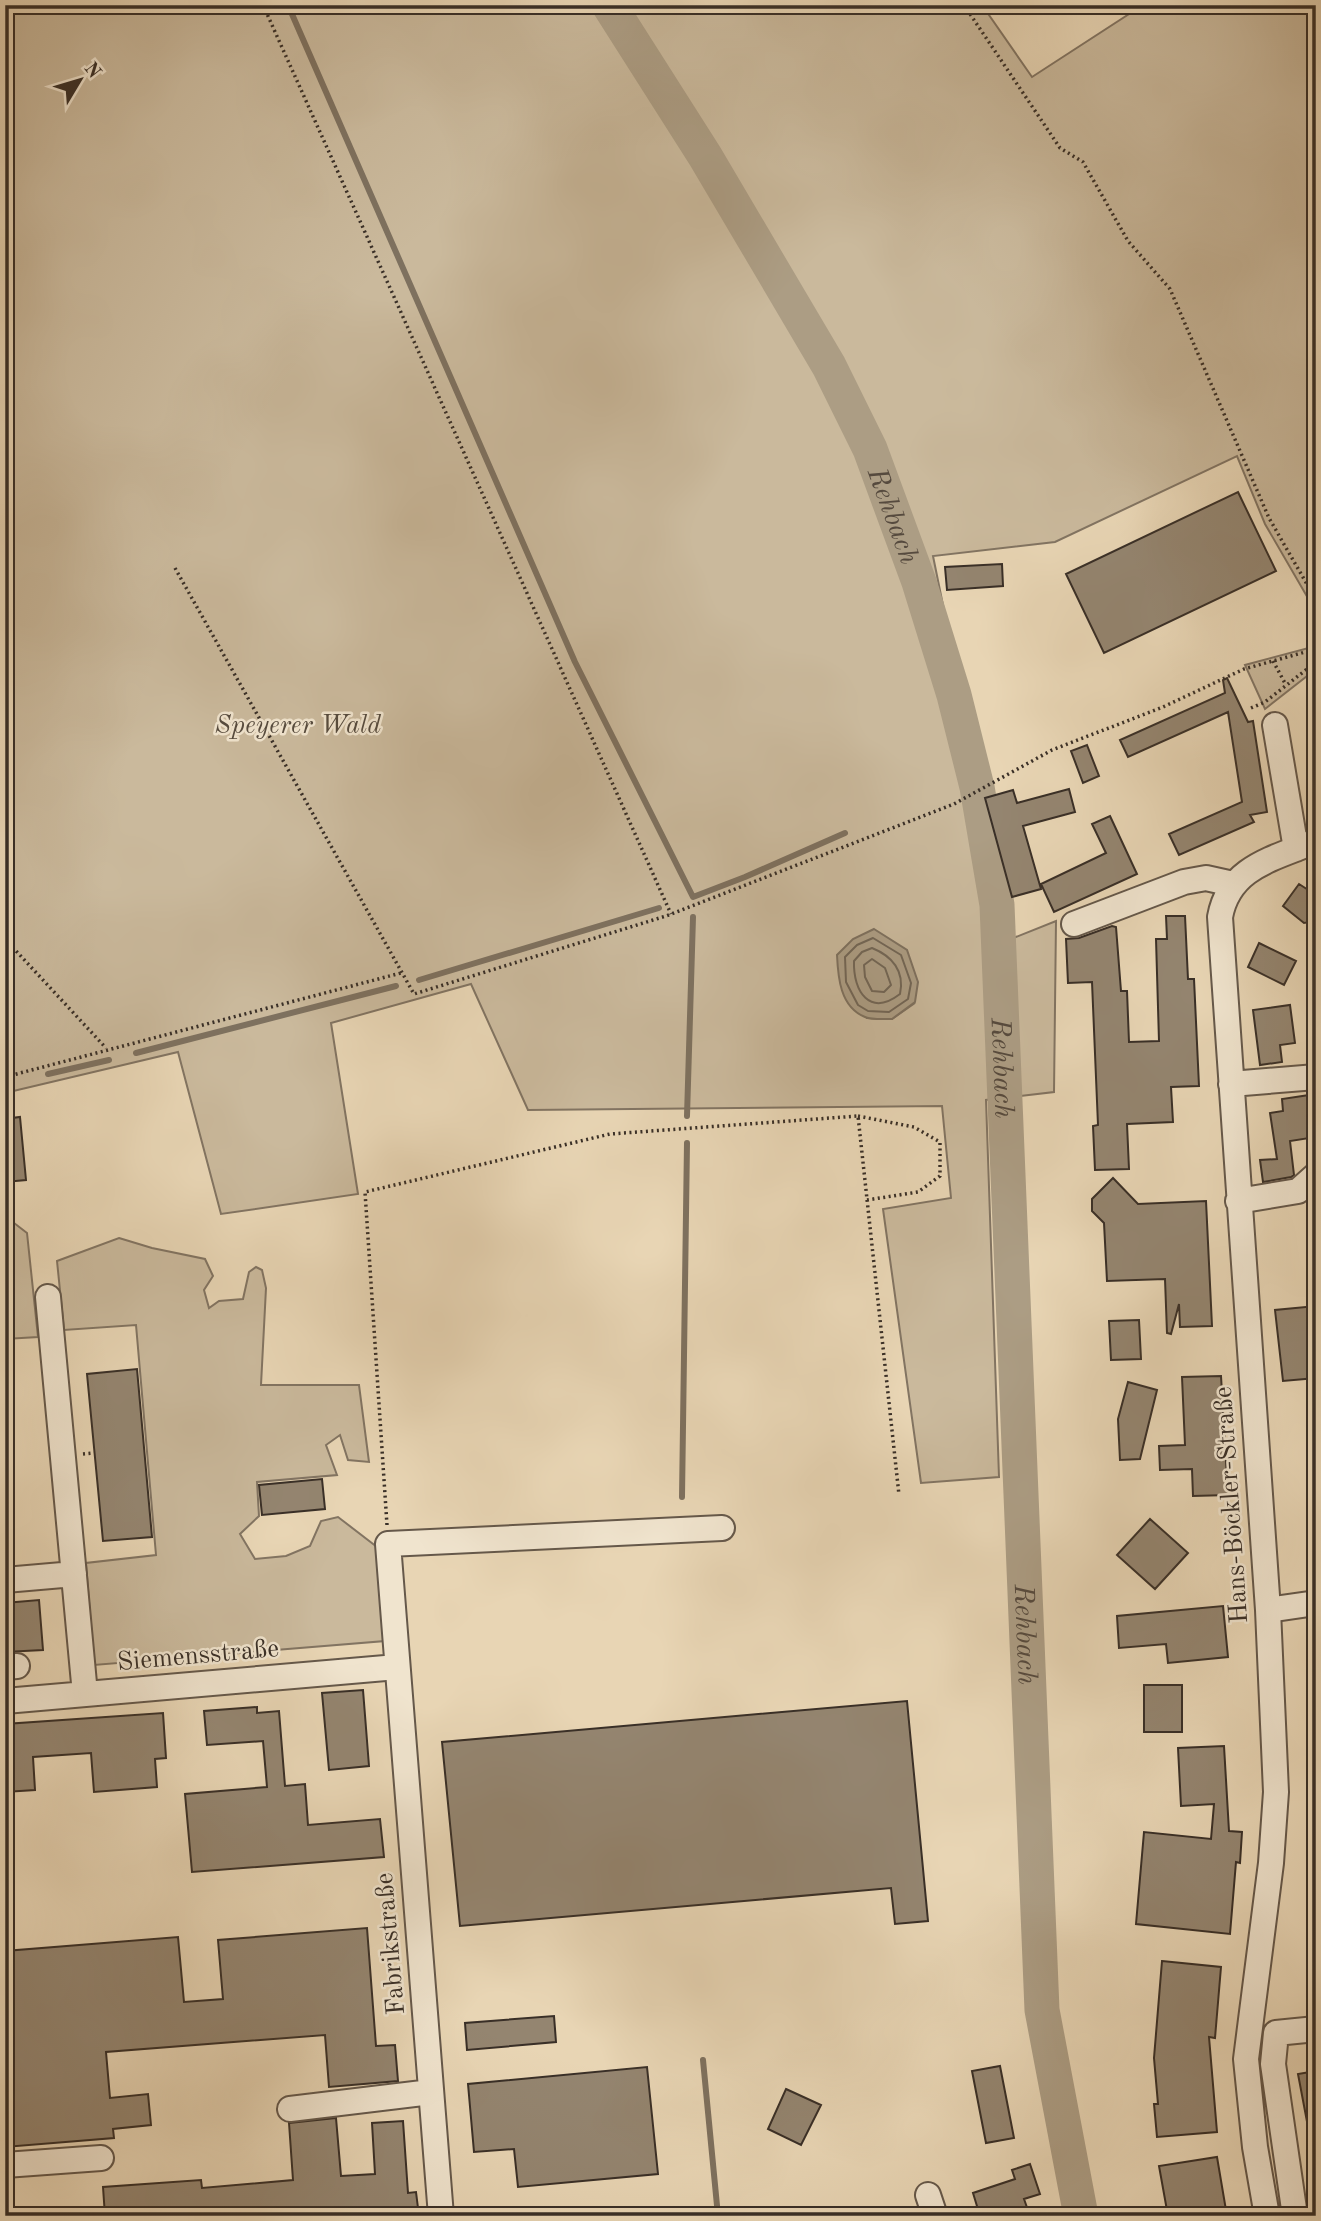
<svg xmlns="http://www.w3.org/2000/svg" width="1321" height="2221" font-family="'Old Standard TT',serif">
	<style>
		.green { fill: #cab99c; stroke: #827462; stroke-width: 2; fill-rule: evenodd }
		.water { fill: #ac9d84; stroke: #7e715f; stroke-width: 2 }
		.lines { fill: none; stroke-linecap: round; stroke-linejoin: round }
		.shore { stroke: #726656; stroke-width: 2 }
		.stream { stroke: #7e715f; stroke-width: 6 }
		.river { stroke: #ac9d84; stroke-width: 35 }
		.building { fill: #948570; stroke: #392f27; stroke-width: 2 }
		.minor-casing { stroke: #65584a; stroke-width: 28 }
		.path { stroke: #392f27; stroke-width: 3.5; stroke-dasharray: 2 3.5; stroke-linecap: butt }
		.minor { stroke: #f0e4ce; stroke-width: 24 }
		.labels { text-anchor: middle; stroke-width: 5; stroke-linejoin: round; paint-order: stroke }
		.park-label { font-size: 26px; font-style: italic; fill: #564b3e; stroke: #f0e4ce }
		.street-label { font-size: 26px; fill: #392f27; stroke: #f0e4ce }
		.water-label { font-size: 28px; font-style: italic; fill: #564a3e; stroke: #f0e4ce }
	</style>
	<rect width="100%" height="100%" fill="#e8d5b4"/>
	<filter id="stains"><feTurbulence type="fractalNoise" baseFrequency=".00286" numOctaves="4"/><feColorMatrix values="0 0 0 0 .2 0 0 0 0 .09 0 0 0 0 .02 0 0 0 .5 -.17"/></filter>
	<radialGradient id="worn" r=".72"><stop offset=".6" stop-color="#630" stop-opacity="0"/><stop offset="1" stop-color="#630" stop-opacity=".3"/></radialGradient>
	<path class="green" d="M5,5h977l50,72 111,-72h173v607l-51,-88 -28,-68 -182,86 -122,14 78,383 45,-18 -2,171 -68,8 13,377 -78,6 -38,-274 68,-11 -9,-92 -414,4 -57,-126 -140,39 27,171 -137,20 -43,-162 -173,41zM915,1003l-23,16 -26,-1z
		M1316,646v23l-51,40 -20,-44z
		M5,1216l22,17 11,104 -33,2z
		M119,1238l33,10 53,11 8,17 -9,14 5,18 10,-7 24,-2 6,-27 7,-5 6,3 4,18 -5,97h98l10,77 -21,-2 -8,-25 -14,10 11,30 -80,7 2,34 -19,18 15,25 31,-3 24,-10 11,-25 17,-4 39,30 8,94 -291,24 -8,-102 70,-8 -20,-230 -72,5 -7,-69z"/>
	<path class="water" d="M874,929l33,21 11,32 -3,20 -23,17c-8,0 -20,1 -27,-2 -25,-10 -27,-40 -28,-62l16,-16z"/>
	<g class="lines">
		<path class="shore" d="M873,938l28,17 10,28 -3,16 -19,13 -21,-1 -10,-6 -12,-23 -1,-25 12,-12z
			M872,948c20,8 33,23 28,46 -30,23 -47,-2 -46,-33l8,-9z
			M872,959l13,9 6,17 -7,7 -12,-1 -7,-14 -1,-12z"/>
		<path class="stream" d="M288,5l287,657 118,235 52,-20 100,-44
			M419,980l240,-72
			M136,1053l260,-67
			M48,1074l61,-14
			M687,1116l6,-199
			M682,1497l5,-354
			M703,2060l15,156"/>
		<path class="river" id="s1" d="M609,5l96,151 124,210 41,83 49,133 35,113 23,92 20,118 45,1105 39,206"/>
	</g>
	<path class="building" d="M1238,492l38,79 -172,82 -38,-79z
		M1002,564l1,22 -56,4 -2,-23z
		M1227,678l21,44 5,-1 14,91 -17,3 4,7 -75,33 -10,-21 73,-32 -14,-90 -100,45 -8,-17 105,-47 -2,-13z
		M1087,745l12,31 -16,7 -12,-32z
		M1069,789l6,23 -52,14 18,63 -29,8 -27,-99 28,-8 4,13z
		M1110,816l27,58 -83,38 -13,-28 65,-31 -14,-29z
		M1299,884l17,11v26l-12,2 -21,-17z
		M1166,916h19l3,63h6l5,107 -28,1 2,35 -46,2 2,45 -34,1 -2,-44 5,-1 -6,-143 -24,1 -2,-44 13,-1 33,-12 4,1 5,64h6l2,51 30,-1 -3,-102h11z
		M1259,943l37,18 -12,24 -36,-18z
		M1290,1005l5,38 -15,2 2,17 -22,3 -7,-55z
		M1316,1094v43l-26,4 4,34 -3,2 -28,5 -3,-22 17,-1 -7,-46 13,-2 -1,-12z
		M20,1117l6,63 -21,2v-63z
		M1113,1178l25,26 68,-3 6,125 -32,1 -1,-23 -8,30 -4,-1 -2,-54 -58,2 -3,-58 -12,-12v-12z
		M1316,1306v72l-33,3 -8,-71z
		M1139,1320l2,39 -30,1 -2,-39z
		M137,1369l15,168 -49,4 -16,-167z
		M1221,1376l7,119 -35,1 -1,-27 -32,1 -1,-24 26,-1 -3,-68z
		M1128,1382l29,8 -17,69 -20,1 -2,-41z
		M322,1479l3,30 -63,6 -3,-30z
		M1150,1519l38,34 -33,36 -38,-34z
		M39,1600l4,50 -38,2v-49z
		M1223,1606l5,51 -60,6 -2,-19 -47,4 -2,-32z
		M1144,1685h38v47h-38z
		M363,1690l6,76 -40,4 -7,-77z
		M907,1701l21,220 -33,3 -4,-36 -431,38 -18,-184z
		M257,1707v6l22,-2 6,75 20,-2 3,41 72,-6 4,38 -192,15 -7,-78 82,-7 -4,-46 -56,4 -3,-34z
		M163,1713l3,45 -11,1 2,28 -63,5 -3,-39 -58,4 2,33 -30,2v-68z
		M1224,1746l5,85 13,1 -2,31 -4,-1 -6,72 -94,-10 8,-92 67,7 3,-35 -33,2 -3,-58z
		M367,1928l9,118 19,-1 3,36 -69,6 -4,-52 -219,17 4,46 38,-4 3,31 -38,4 1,9 -109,9v-196l173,-14 6,65 39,-3 -5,-59z
		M1162,1961l59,6 -6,71 -6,-1 8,95 -60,5 -3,-33h4l-4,-46z
		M554,2016l2,26 -89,8 -2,-27z
		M1000,2066l14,72 -28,5 -14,-72z
		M647,2067l11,107 -140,13 -4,-38 -40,3 -6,-68z
		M1316,2071v55l-8,1 -10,-53z
		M786,2089l35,16 -20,40 -33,-16z
		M336,2118l5,58 34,-2 -3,-51 31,-2 5,72 8,-1 3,24h-314l-2,-29 98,-7 1,8 91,-8 -4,-57z
		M1217,2157l10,59h-59l-9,-50z
		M1030,2164l10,30 -16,5 6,17h-50l-7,-23 42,-14 -3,-9z"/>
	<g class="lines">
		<defs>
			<path id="minor" d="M1275,725l21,124
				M1074,924l110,-42 22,-4 27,6
				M1231,1084l85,-7
				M1238,1201l60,-10 18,-16
				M48,1297l37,397
				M5,1580l69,-6
				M1268,1610l48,-7
				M5,1667l12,-1
				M5,1701l392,-34
				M290,2109l141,-17
				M5,2165l96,-7
				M928,2195l7,21
				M441,2216l-53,-672 334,-16
				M1267,2216l-12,-69 -9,-88 25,-196 5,-71 -8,-182 -48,-693c9,-50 53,-58 96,-76
				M1295,2216l-22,-152 3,-31 40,-4"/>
		</defs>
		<use href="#minor" class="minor-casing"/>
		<path class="path" d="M263,5l408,909
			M964,5l96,143 23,14 45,79 42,48 99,229 47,82
			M175,568l239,426 252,-78 288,-112 98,-54 111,-43 81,-38 72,-20
			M1273,661l13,24
			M1251,708l14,-6 51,-40
			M5,939l101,109
			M5,1077l396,-104
			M858,1116l56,11 26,15v34l-22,16 -51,8
			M83,1454l11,-1
			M387,1525l-22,-333 245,-58 248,-18 41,379"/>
		<use href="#minor" class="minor"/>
	</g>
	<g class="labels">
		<g class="park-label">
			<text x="298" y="733">Speyerer Wald</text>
		</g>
		<g class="street-label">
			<text transform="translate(1230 1505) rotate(-94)" y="9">Hans-Böckler-Straße</text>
			<text transform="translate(198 1654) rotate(-5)" y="9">Siemensstraße</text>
			<text transform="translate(389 1944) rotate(-95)" y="9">Fabrikstraße</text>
		</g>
		<g class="water-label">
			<text dy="10" stroke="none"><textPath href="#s1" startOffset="586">Rehbach</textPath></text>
			<text dy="10" stroke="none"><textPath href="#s1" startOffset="1153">Rehbach</textPath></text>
			<text dy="10" stroke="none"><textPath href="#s1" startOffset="1720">Rehbach</textPath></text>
		</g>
	</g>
	<rect width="1321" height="2221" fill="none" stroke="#e8d5b4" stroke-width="28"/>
	<rect x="7" y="7" width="1307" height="2207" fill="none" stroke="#392f27" stroke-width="3.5"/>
	<rect x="14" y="14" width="1293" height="2193" fill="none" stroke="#392f27" stroke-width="2"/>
	<g transform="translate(80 80) rotate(52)" stroke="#f0e4ce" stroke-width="5" paint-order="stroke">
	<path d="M0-5L12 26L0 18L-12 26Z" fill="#392f27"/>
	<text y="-10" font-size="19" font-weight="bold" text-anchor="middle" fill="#392f27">N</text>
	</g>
	<rect width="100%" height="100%" filter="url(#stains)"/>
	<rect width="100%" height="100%" fill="url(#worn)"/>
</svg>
